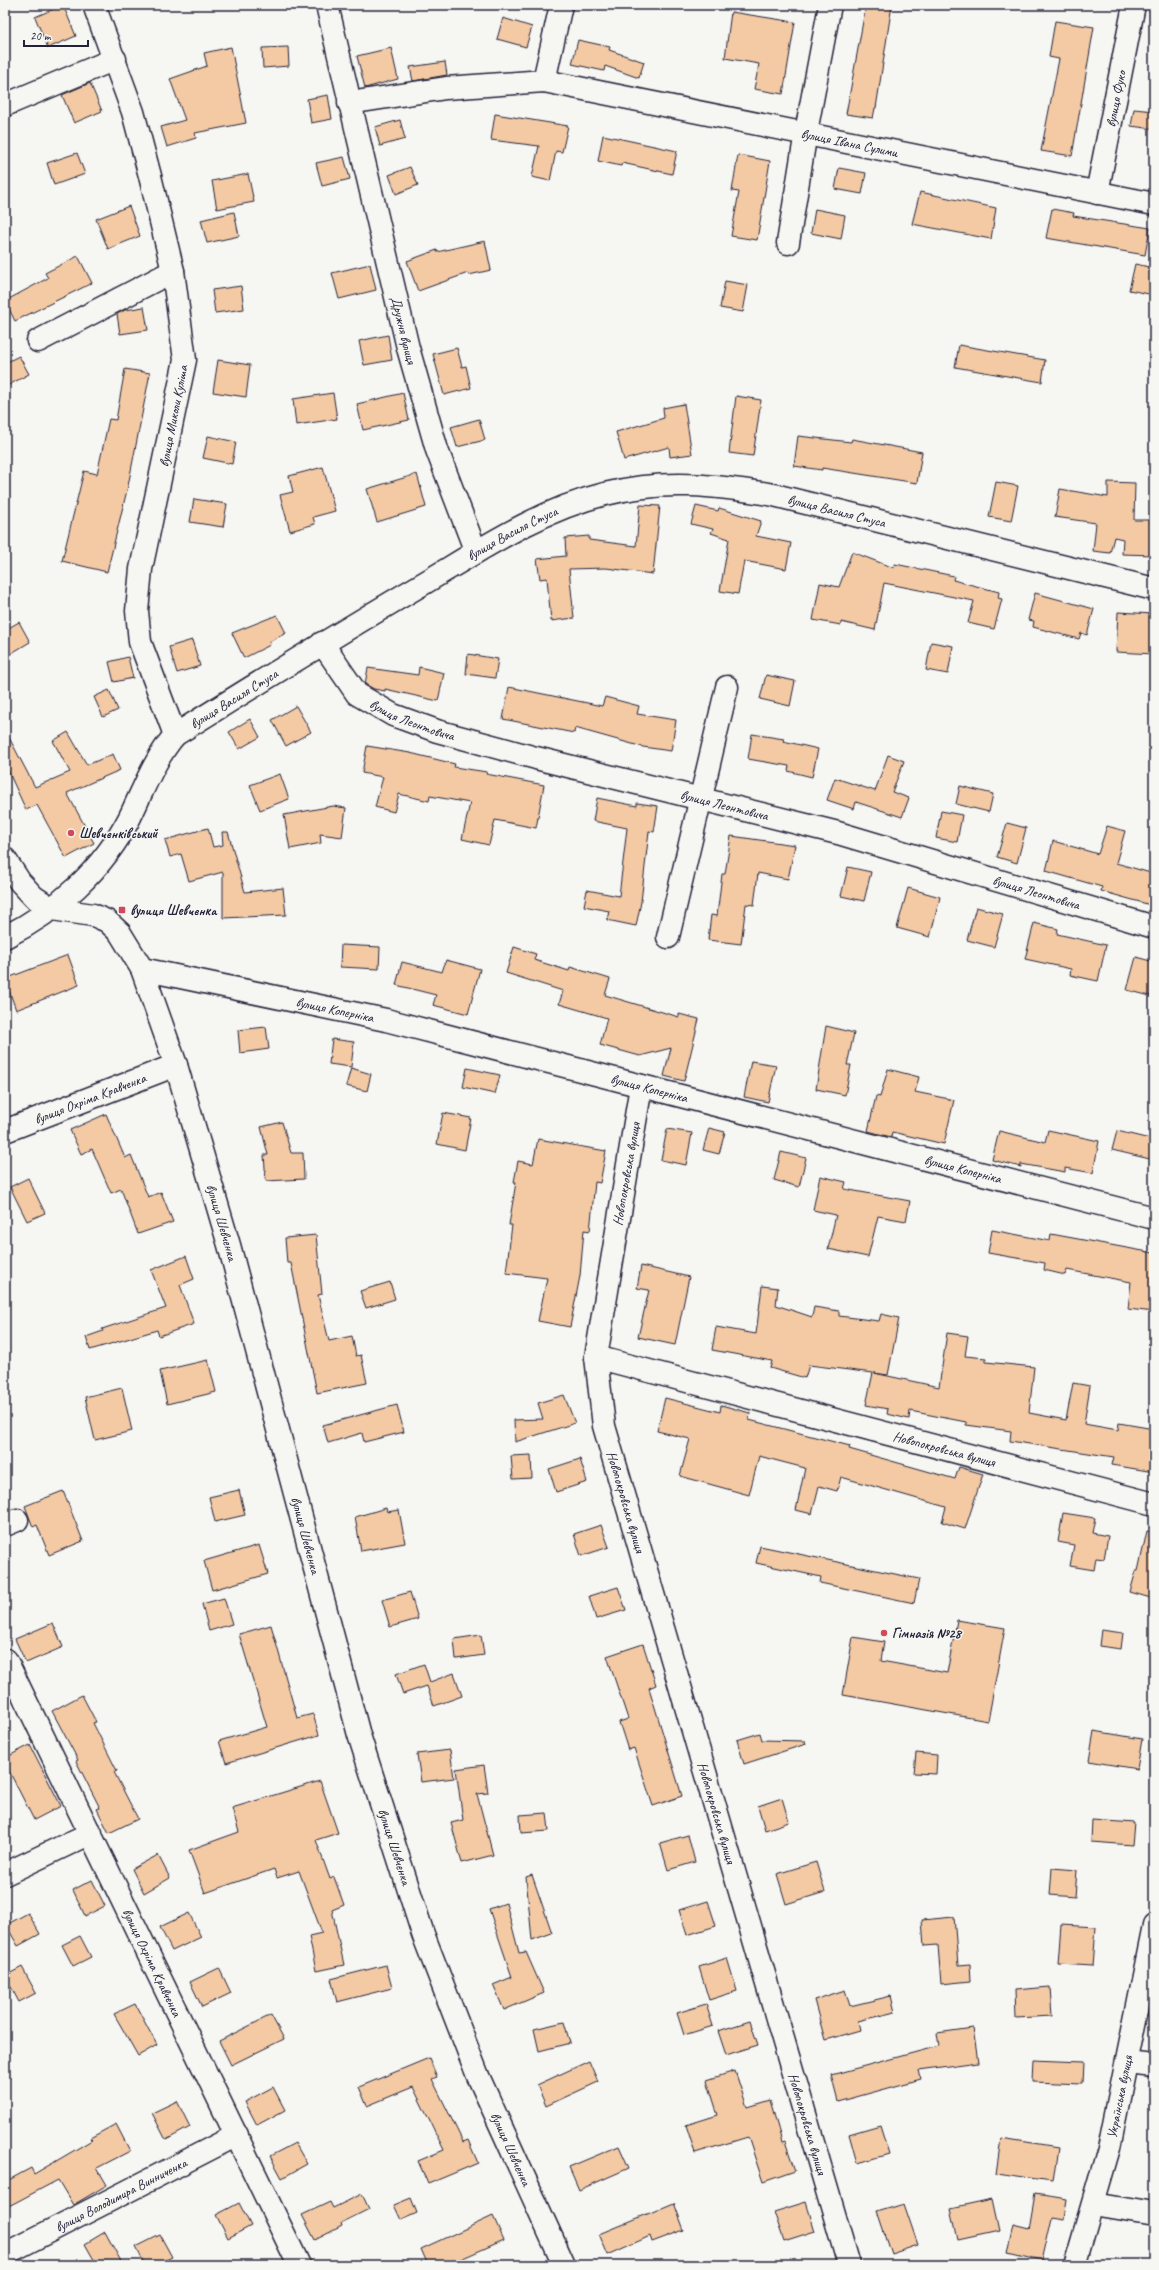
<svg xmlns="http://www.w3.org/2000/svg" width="1159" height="2270" font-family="Caveat,sans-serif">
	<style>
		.building { fill: #f4caa4; stroke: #22223b }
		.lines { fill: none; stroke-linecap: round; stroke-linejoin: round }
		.minor-casing { stroke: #22223b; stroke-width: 25 }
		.major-casing { stroke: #22223b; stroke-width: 25 }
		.minor { stroke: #f6f6f2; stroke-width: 22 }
		.major { stroke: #f6f6f2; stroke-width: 22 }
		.poi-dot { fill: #d1495b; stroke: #f6f6f2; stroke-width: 1.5 }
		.labels { text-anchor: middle; stroke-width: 3; stroke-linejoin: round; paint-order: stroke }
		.street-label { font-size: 14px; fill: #22223b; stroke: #f6f6f2 }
		.poi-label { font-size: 14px; font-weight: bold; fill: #22223b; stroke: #f6f6f2; text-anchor: start }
	</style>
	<rect width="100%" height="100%" fill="#f6f6f2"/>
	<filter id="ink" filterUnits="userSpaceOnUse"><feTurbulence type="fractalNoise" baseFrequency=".025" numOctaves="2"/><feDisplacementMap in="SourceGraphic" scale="8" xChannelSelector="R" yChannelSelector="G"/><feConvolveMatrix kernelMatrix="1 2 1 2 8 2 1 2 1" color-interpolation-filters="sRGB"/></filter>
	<g filter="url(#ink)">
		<path class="building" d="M63,5l13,31 -28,12 -13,-31z
			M866,5h26l-16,103h-1l-2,10 -27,-4z
			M731,12l64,10 -12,72 -29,-5 5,-25 -34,-6z
			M503,18l29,9 -6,20 -29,-8z
			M1055,21l39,6 -22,129 -31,-5 18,-92 -10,-2z
			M578,40l32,7 -1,3 35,12 -5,16 -34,-12 -1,5 -32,-7z
			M231,47l15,76 -51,10 1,5 -29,9 -6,-20 24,-7 -15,-41 37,-13 -3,-13z
			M288,47l1,19 -26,2 -1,-20z
			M391,48l7,31 -33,9 -8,-32z
			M445,62l2,13 -34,6 -3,-14z
			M90,83l12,28 -28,12 -12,-28z
			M328,95l4,24 -21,4 -4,-24z
			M1134,109l20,2v18l-23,-3z
			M495,114l73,12 -6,26 -6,-1 -6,30 -18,-4 7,-31 -48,-6z
			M400,120l5,19 -25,7 -5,-19z
			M603,135l74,16 -5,23 -50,-11 -1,3 -23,-5z
			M77,153l8,21 -31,11 -7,-22z
			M738,155l32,6 -13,79 -26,-4 8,-44 -7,-1z
			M344,157l6,22 -28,7 -6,-23z
			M410,167l8,18 -22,9 -7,-19z
			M839,168l27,5 -4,21 -27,-5z
			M248,174l6,28 -37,7 -5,-28z
			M920,192l76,16 -5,31 -79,-15z
			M129,206l11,30 -32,13 -12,-30z
			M815,209l30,6 -4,24 -30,-6z
			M1052,209l22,4 -1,3 77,12 -5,27 -99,-17z
			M234,212l5,24 -32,7 -6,-23z
			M485,241l6,29 -22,5 -1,-2 -50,18 -11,-30 30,-11v2z
			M78,256l14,27 -77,38 -10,-20 43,-23 -3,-5z
			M370,264l6,26 -37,9 -7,-26z
			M1135,264l19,4v27l-25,-5z
			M725,281l23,4 -5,27 -23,-4z
			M241,286l3,23 -29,4 -3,-23z
			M144,307l4,23 -28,4 -3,-20 8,-4z
			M388,335l4,25 -28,5 -5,-24z
			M959,345l86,15 -3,22 -87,-15z
			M457,348l5,19 4,-1 5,22 -27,7 -11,-41z
			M19,356l10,18 -24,13v-24z
			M218,360l32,5 -4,32 -33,-5z
			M125,369l25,4 -22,113 -21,86 -45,-11 22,-90 13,3 12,-55 7,1z
			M333,393l4,26 -41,6 -3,-26z
			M403,393l6,27 -46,10 -6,-26z
			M736,396l25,4 -8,56 -24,-3z
			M684,404l8,50 -22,3 -1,-10 -45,13 -8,-28 48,-14 -1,-10z
			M479,419l6,21 -28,7 -6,-20z
			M208,436l28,6 -4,22 -29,-6z
			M798,436l53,6 1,-3 70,13 -5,31 -95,-15v2l-28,-4z
			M323,467l12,44 -22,6 2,7 -25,7 -10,-36 13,-3 -4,-16z
			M417,474l9,33 -49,15 -10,-33z
			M996,482l22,4 -7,35 -22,-4z
			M1108,482l27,1 -1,37h20v35l-32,-1 1,-15 -9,-2 -4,16 -17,-2 3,-28 -41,-6 5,-28 48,8z
			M194,499l33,5 -4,23 -33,-5z
			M640,505l20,1 -7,68 -47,-6 -37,1 5,49 -23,3 -4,-43 -7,1 -3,-20 29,-3 -1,-18 24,-2v4l47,6z
			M696,506l22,5 1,-3 42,13 -5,15 35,7 -5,26 -42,-8 -6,33 -18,-3 9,-52 -18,-6 2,-4 -22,-5z
			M852,552l42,16 1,-4 59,12 -1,4 46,12 -1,6 4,1 -8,30 -26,-6 6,-22 -90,-18 -9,47 -34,-8v3l-28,-5 7,-37 19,4z
			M1035,593l59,16 -7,26 -6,-2 -2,6 -46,-12 1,-6 -6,-1z
			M1118,612l36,2v40l-38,-2z
			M277,615l9,18 -17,9 1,3 -26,13 -12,-25z
			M19,622l11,20 -25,15v-27z
			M192,640l8,26 -23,7 -8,-26z
			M931,642l22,4 -5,28 -22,-4z
			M468,654l30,5 -3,19 -29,-4z
			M128,657l5,21 -19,4 -5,-20z
			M419,667l25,6 -6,28 -53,-12v2l-11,-2 -9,-5 3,-16 50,7z
			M766,675l29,6 -5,25 -30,-7z
			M509,687l93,19 3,-9 34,9 -2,8 39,6 -5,31 -28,-4 -68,-19 -1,5 -71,-14z
			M109,690l9,20 -15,7 -9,-20z
			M296,706l15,26 -25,14 -14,-26z
			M250,719l10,18 -21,12 -10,-17z
			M5,730l30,57 35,-15 -17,-31 15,-9 19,33 26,-11 7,16 -53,23 27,50 -28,15 -29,-53 -11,5 -21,-46z
			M752,734l32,5 -1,2 35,8 -6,28 -24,-6 1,-5 -41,-7z
			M367,746l43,7 45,11 -1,3 33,5 -1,2 58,11 -8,43 -41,-8 -6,25 -27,-6 8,-36 -40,-7 -1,5 -30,-7 -5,18 -19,-5 8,-30 -21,-4z
			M888,755l16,6 -12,31 17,6 -7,19 -46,-15 -2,7 -27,-9 8,-22 40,13z
			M280,774l9,25 -29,11 -10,-25z
			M960,786l33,8 -4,18 -33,-8z
			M597,798l40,8v-3l21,3 -4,26 -5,-1 -8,71 -5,24 -29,-6 2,-9 -25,-5 3,-16 32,6 8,-68 -34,-7z
			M333,806l13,2 -4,29 -22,-3 1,9 -31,6 -6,-34z
			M941,811l21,4 -5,27 -21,-4z
			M1007,823l19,5 -9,35 -20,-6z
			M1107,826l18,5 -9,32 38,11v32l-53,-15 1,-4 -56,-16 7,-30 45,13z
			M208,828l5,19 10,-2 -1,-13h6l17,60 38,-4 3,27 -63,3v-46l-34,9 -8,-27 -11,3 -5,-17z
			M731,836l64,9 -7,34 -30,-6 -4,32 -8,-1 -5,40 -33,-4 3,-25 6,1 5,-42h3z
			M848,867l23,5 -7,29 -23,-5z
			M908,888l32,9 -10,40 -33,-9z
			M976,907l27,7 -9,33 -27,-7z
			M1034,923l24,6 -1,5 49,11 -8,36 -28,-6 1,-6 -46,-10z
			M341,945l39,2 -1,22 -39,-2z
			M514,947l22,7 -2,6 35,11 1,-4 40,12 -5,16 74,22v-3l20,5 -15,62 -20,-5 7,-28 -31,8 -40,-11 7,-27 -48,-14 4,-13 -57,-18z
			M68,955l11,30 -63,25 -11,-31z
			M1136,957l18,5v35l-27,-7z
			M446,960l34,9 -12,45 -35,-9 3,-10 -40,-10 6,-23 40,10z
			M826,1026l28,7 -7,32h4l-6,30 -29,-6z
			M266,1027l3,22 -29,4 -2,-23z
			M332,1039l22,3 -3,25 -22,-3z
			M751,1061l25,4 -8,37 -24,-5z
			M351,1068l20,6 -4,17 -21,-5z
			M467,1068l33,7 -5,19 -32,-7z
			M888,1069l31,8 -4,15 39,8 -10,44 -52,-12 -1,5 -23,-6 8,-35 4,1z
			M443,1113l28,5 -6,32 -28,-6z
			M106,1114l19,44 6,-3 17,42 13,-5 12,30 -35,12 -17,-45 -10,4 -19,-44 -11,5 -11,-24z
			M282,1122l9,31h12l1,26 -38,2 -2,-26h4l-7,-28z
			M709,1128l16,4 -6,22 -16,-4z
			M667,1129l25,4 -6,32 -25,-5z
			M1048,1130l51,11 -6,32 -28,-5v4l-44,-8v3l-29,-7 7,-29 46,11z
			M1117,1131l37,9v20l-42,-10z
			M538,1139l68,12 -6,32 -5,-1 -5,49 -6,-1 -4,46 -10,51 -32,-6 9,-43 -41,-5 6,-48h-3l7,-43h-2l4,-21 15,3z
			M781,1152l25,6 -7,29 -25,-7z
			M820,1176l26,6 -2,7 66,12 -4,20 -28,-5 -10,41 -40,-8 8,-34 -23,-5z
			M28,1178l17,35 -18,8 -17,-34z
			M992,1230l58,11 1,-7 103,19v59l-26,-3 3,-27 -64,-12 -2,5 -21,-5 1,-7 -57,-10z
			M316,1235l6,59 -4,1 11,46 23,-5 4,20 5,-1 6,28 -50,10 -26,-130h-4l-2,-25z
			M186,1256l8,23 -14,6 14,39 -35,12 -2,-6 -67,20 -4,-13 17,-6 -1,-2 64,-21 -15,-38z
			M641,1266l48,11 -14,68 -37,-8 11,-47 -12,-2z
			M390,1282l5,17 -29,9 -6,-17z
			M762,1286l16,2 -2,17 36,12 2,-10 25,4v5l40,5 2,-7 18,4 -11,57 -14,-2 65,14 8,-54 21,3 -3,20 21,2v4l48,5 -5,46 37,7 7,-37 17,3 -6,38 34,6 1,-7 35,6v43l-42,-7 2,-8 -104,-16 1,-10 -45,-6v-3l-56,-11 -1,8 -22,-5 1,-5 -22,-4 7,-32 -64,-8 -4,13 -35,-10 2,-7 -60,-11 4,-23 40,7z
			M208,1360l8,32 -49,12 -7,-33z
			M122,1388l10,43 -37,9 -10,-43z
			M564,1395l11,28 -60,19 -1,-22 29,-1 -5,-16z
			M665,1398l55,14 1,-7 29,8 -1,7 101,26 -1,3 106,30 4,-12 24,7 -18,55 -23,-7 4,-15 -105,-30 -4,14 -18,-5 -7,28 -16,-4 9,-42 -46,-12 -10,39 -69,-19 10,-37 -33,-8z
			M397,1405l7,27 -40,10 -2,-9 -34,10 -5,-18z
			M531,1455l1,23 -19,1 -2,-23z
			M580,1459l7,23 -31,10 -7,-23z
			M239,1490l6,25 -30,7 -6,-25z
			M63,1491l20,50 -34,14 -12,-30 -4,2 -8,-21z
			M386,1508l1,4 12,-2 6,33 -44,8 -6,-34z
			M1063,1513l32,5 -3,15 16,3 -4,23 -8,-1 -2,12 -24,-4 4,-21 -16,-3z
			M601,1525l8,22 -28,9 -7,-22z
			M1147,1531l7,1v67l-24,-7 6,-21h2z
			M259,1545l9,29 -56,16 -8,-29z
			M760,1546l159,33 -5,24 -94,-20 1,-6 -65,-14z
			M618,1587l8,23 -30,9 -7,-23z
			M410,1592l8,27 -28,8 -8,-27z
			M224,1598l8,26 -23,7 -7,-27z
			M957,1620l48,8 -17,93 -145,-26 10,-58 31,5 -3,19 66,12z
			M53,1623l10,24 -37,16 -11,-24z
			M271,1625l26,93 16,-4 6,21 -93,28 -7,-22 48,-14 -28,-93z
			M1101,1630l22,3 -2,16 -22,-3z
			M481,1635l3,20 -28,4 -2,-20z
			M643,1644l13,41 -7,3 33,108 -29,10 -19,-58 -6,2 -9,-28 9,-3 -21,-63z
			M424,1664l6,18 24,-9 8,23 -28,10 -7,-20 -24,8 -7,-20z
			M82,1695l14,27 -3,1 24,48 -3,1 24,47 -29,14 -12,-24 3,-1 -24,-47 2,-1 -26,-49z
			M1094,1731l48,8 -5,30 -48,-8z
			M760,1733l2,7 43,1 1,3 -62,20 -7,-24z
			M30,1745l31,61 -27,14 -29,-57v-5z
			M450,1750l4,28 -33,4 -4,-28z
			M916,1753l21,2 -1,19 -22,-1z
			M484,1765l4,28 -11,1 16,61 -31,8 -11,-40 12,-3 -7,-51z
			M320,1781l18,52 -22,7 14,39 4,-2 10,28 -12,5 12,55 -28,6 -7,-35 13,-3 -23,-62 -22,7 -3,-9 -69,24 -16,-43 50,-18 -7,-24z
			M782,1798l7,24 -24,8 -7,-24z
			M547,1813l2,18 -28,2 -1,-18z
			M1092,1820l42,3 -2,22 -41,-3z
			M688,1835l7,27 -27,8 -8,-27z
			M158,1855l12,23 -26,15 -12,-24z
			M816,1862l9,30 -39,12 -9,-30z
			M1052,1868l25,2 -2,27 -25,-2z
			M532,1875l20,58 -20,7 -6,-63z
			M92,1880l13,26 -20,10 -12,-26z
			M708,1901l8,25 -29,9 -8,-25z
			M506,1903l13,50 7,-1 18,41 -40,17 -11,-25 19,-8 -23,-68z
			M28,1913l12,21 -22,12 -12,-21z
			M189,1913l12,24 -29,14 -12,-24z
			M954,1917l4,48 12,-1 1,17 -30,3 -3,-39 -14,1 -2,-26z
			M1061,1925l35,2 -3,39 -35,-2z
			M80,1936l11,21 -18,9 -11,-21z
			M727,1958l10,33 -28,9 -10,-33z
			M386,1965l6,23 -55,14 -6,-23z
			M22,1967l14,26 -17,9 -14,-26z
			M219,1968l12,25 -29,14 -12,-25z
			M1050,1987l2,29 -36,2 -1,-28z
			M845,1990l5,16 41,-10 4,16 -37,9 2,9 -35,10 -11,-40z
			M135,2004l22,41 -19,11 -24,-42z
			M706,2004l7,22 -29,9 -7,-22z
			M271,2015l13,24 -53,26 -12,-24z
			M750,2021l8,24 -32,10 -8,-24z
			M564,2022l6,21 -31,8 -5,-22z
			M973,2028l5,34 -59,8 2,9 -83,23 -7,-27 108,-29 -2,-13z
			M429,2058l8,19 -5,2 31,63 5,-2 10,23 -50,21 -10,-23 26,-11 -31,-63 -46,19 -8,-19z
			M1034,2060l49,2 -1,22 -49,-2z
			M589,2061l9,21 -52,24 -9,-21z
			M735,2071l12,36 23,-7 12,42 3,-1 10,30 -32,11 -15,-45 -53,16 -9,-28 32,-10 -11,-35z
			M273,2087l12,23 -28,15 -12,-23z
			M177,2101l13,26 -24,13 -14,-27z
			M116,2124l14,27 -33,17 10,17 -34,20 -15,-25 -53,28v-26l26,-14 3,6 58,-34 -2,-2z
			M880,2125l9,29 -32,9 -8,-29z
			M1001,2138l57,9 -5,35 -57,-8z
			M295,2143l12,21 -25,14 -12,-22z
			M619,2146l10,22 -50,22 -10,-23z
			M362,2194l7,15 -28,14 1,3 -27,14 -13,-25 28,-13 3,6z
			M1036,2194l30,5 -3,20 -12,-2 -10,44 -33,-8 6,-28 16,4z
			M411,2198l6,15 -16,7 -7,-15z
			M992,2199l7,32 -41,9 -7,-32z
			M806,2202l9,29 -31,10 -10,-29z
			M239,2203l12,23 -23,12 -12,-23z
			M674,2203l10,27 -32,12 -2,-6 -42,19 -9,-21z
			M904,2204l14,41 -27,9 -14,-42z
			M493,2216l11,24 -57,25h-19l-7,-16z
			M105,2232l18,33h-26l-12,-21z
			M160,2235l12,22 -16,8h-11l-9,-18z"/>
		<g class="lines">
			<defs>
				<g id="minor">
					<path d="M94,5l39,107 17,64 23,95 12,89 -44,209 -4,42 3,31 35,93"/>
					<path id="s1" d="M327,5l81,343 29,102 39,102"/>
					<path d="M544,81l17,-76"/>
					<path id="s2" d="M349,103l97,-15 98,-7 610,123"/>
					<path d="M5,105l110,-46"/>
					<path id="s3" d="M1097,193l37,-188"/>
					<path d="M788,243l18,-111 24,-127"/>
					<path d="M38,341l135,-70"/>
					<path id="s4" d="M322,643l35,51 36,21 44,16 99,27 302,75 316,94"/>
					<path id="s5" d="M5,859l15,23 14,15 18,12 41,6 14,6 13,12 22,36 34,96 53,180 130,490 64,199 55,142 86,189"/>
					<path d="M668,937l59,-250"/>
					<path id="s6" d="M142,969l244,51 768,198"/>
					<path id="s7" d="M641,1086l-45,271 8,69 245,839"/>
					<path id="s8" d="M5,1131l171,-66"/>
					<path id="s9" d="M596,1357l558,147"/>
					<path d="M5,1525l12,-5"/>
					<path id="s10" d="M6,1660l293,605"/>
					<path d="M5,1874l86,-41"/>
					<path d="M1127,2063l27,3"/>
					<path d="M1094,2204l60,10"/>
					<path id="s11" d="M5,2254l232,-119"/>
				</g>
				<g id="major">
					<path id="s12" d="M5,937c52,-26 98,-67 125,-120 14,-29 24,-57 45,-82 83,-52 166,-103 251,-153 57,-34 114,-72 179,-88 59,-15 111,-9 169,1l380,94"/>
					<path id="s13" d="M1075,2265l34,-117 45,-222"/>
				</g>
			</defs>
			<use href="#minor" class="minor-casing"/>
			<use href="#major" class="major-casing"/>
			<use href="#minor" class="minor"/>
			<use href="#major" class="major"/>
		</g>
	</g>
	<g class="poi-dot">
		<circle cx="71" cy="833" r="4"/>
		<rect x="118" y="906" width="8" height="8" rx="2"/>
		<circle cx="884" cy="1633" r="4"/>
	</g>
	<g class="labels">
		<g class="street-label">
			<text dy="5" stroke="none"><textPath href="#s3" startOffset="96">вулиця Фуко</textPath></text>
			<text dy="5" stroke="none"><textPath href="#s2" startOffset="508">вулиця Івана Сулими</textPath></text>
			<text dy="5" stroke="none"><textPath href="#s1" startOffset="334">Дружня вулиця</textPath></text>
			<text transform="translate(173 416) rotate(-79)" y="5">вулиця Миколи Куліша</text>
			<text dy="5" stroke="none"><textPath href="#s12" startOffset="999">вулиця Василя Стуса</textPath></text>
			<text dy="5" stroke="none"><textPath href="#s12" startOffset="663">вулиця Василя Стуса</textPath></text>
			<text dy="5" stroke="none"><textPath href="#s12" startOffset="339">вулиця Василя Стуса</textPath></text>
			<text dy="5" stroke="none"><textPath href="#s4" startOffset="123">вулиця Леонтовича</textPath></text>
			<text dy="5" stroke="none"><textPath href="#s4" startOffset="447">вулиця Леонтовича</textPath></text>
			<text dy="5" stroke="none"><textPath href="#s4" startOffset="771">вулиця Леонтовича</textPath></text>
			<text dy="5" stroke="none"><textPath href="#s6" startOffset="197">вулиця Коперніка</textPath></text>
			<text dy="5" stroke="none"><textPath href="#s6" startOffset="521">вулиця Коперніка</textPath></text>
			<text dy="5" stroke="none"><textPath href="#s8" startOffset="91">вулиця Охріма Кравченка</textPath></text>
			<text dy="5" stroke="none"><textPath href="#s6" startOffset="845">вулиця Коперніка</textPath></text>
			<text transform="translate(626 1174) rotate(-80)" y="5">Новопокровська вулиця</text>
			<text dy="5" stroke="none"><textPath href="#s5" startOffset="452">вулиця Шевченка</textPath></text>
			<text dy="5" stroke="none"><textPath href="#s9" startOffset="360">Новопокровська вулиця</textPath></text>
			<text dy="5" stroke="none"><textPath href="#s7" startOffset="423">Новопокровська вулиця</textPath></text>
			<text dy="5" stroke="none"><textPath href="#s5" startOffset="776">вулиця Шевченка</textPath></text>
			<text dy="5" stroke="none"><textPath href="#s7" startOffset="747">Новопокровська вулиця</textPath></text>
			<text dy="5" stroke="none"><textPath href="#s5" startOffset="1100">вулиця Шевченка</textPath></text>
			<text dy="5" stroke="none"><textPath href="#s10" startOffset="336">вулиця Охріма Кравченка</textPath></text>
			<text dy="5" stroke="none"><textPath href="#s13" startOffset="174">Українська вулиця</textPath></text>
			<text dy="5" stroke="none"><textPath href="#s7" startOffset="1071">Новопокровська вулиця</textPath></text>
			<text dy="5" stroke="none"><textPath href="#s5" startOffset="1424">вулиця Шевченка</textPath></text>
			<text dy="5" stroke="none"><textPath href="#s11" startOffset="130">вулиця Володимира Винниченка</textPath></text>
		</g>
		<g class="poi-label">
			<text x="79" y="838">Шевченківський</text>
			<text x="130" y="915">вулиця Шевченка</text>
			<text x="892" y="1638">Гімназія №28</text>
		</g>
	</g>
	<rect width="1159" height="2270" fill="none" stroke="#f6f6f2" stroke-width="20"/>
	<rect x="10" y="10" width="1139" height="2250" fill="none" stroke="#22223b" stroke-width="1.5" filter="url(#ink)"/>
	<path d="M24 40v6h64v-6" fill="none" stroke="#22223b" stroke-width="2"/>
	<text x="30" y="40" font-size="12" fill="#22223b" stroke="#f6f6f2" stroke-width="3" paint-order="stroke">20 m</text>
</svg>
